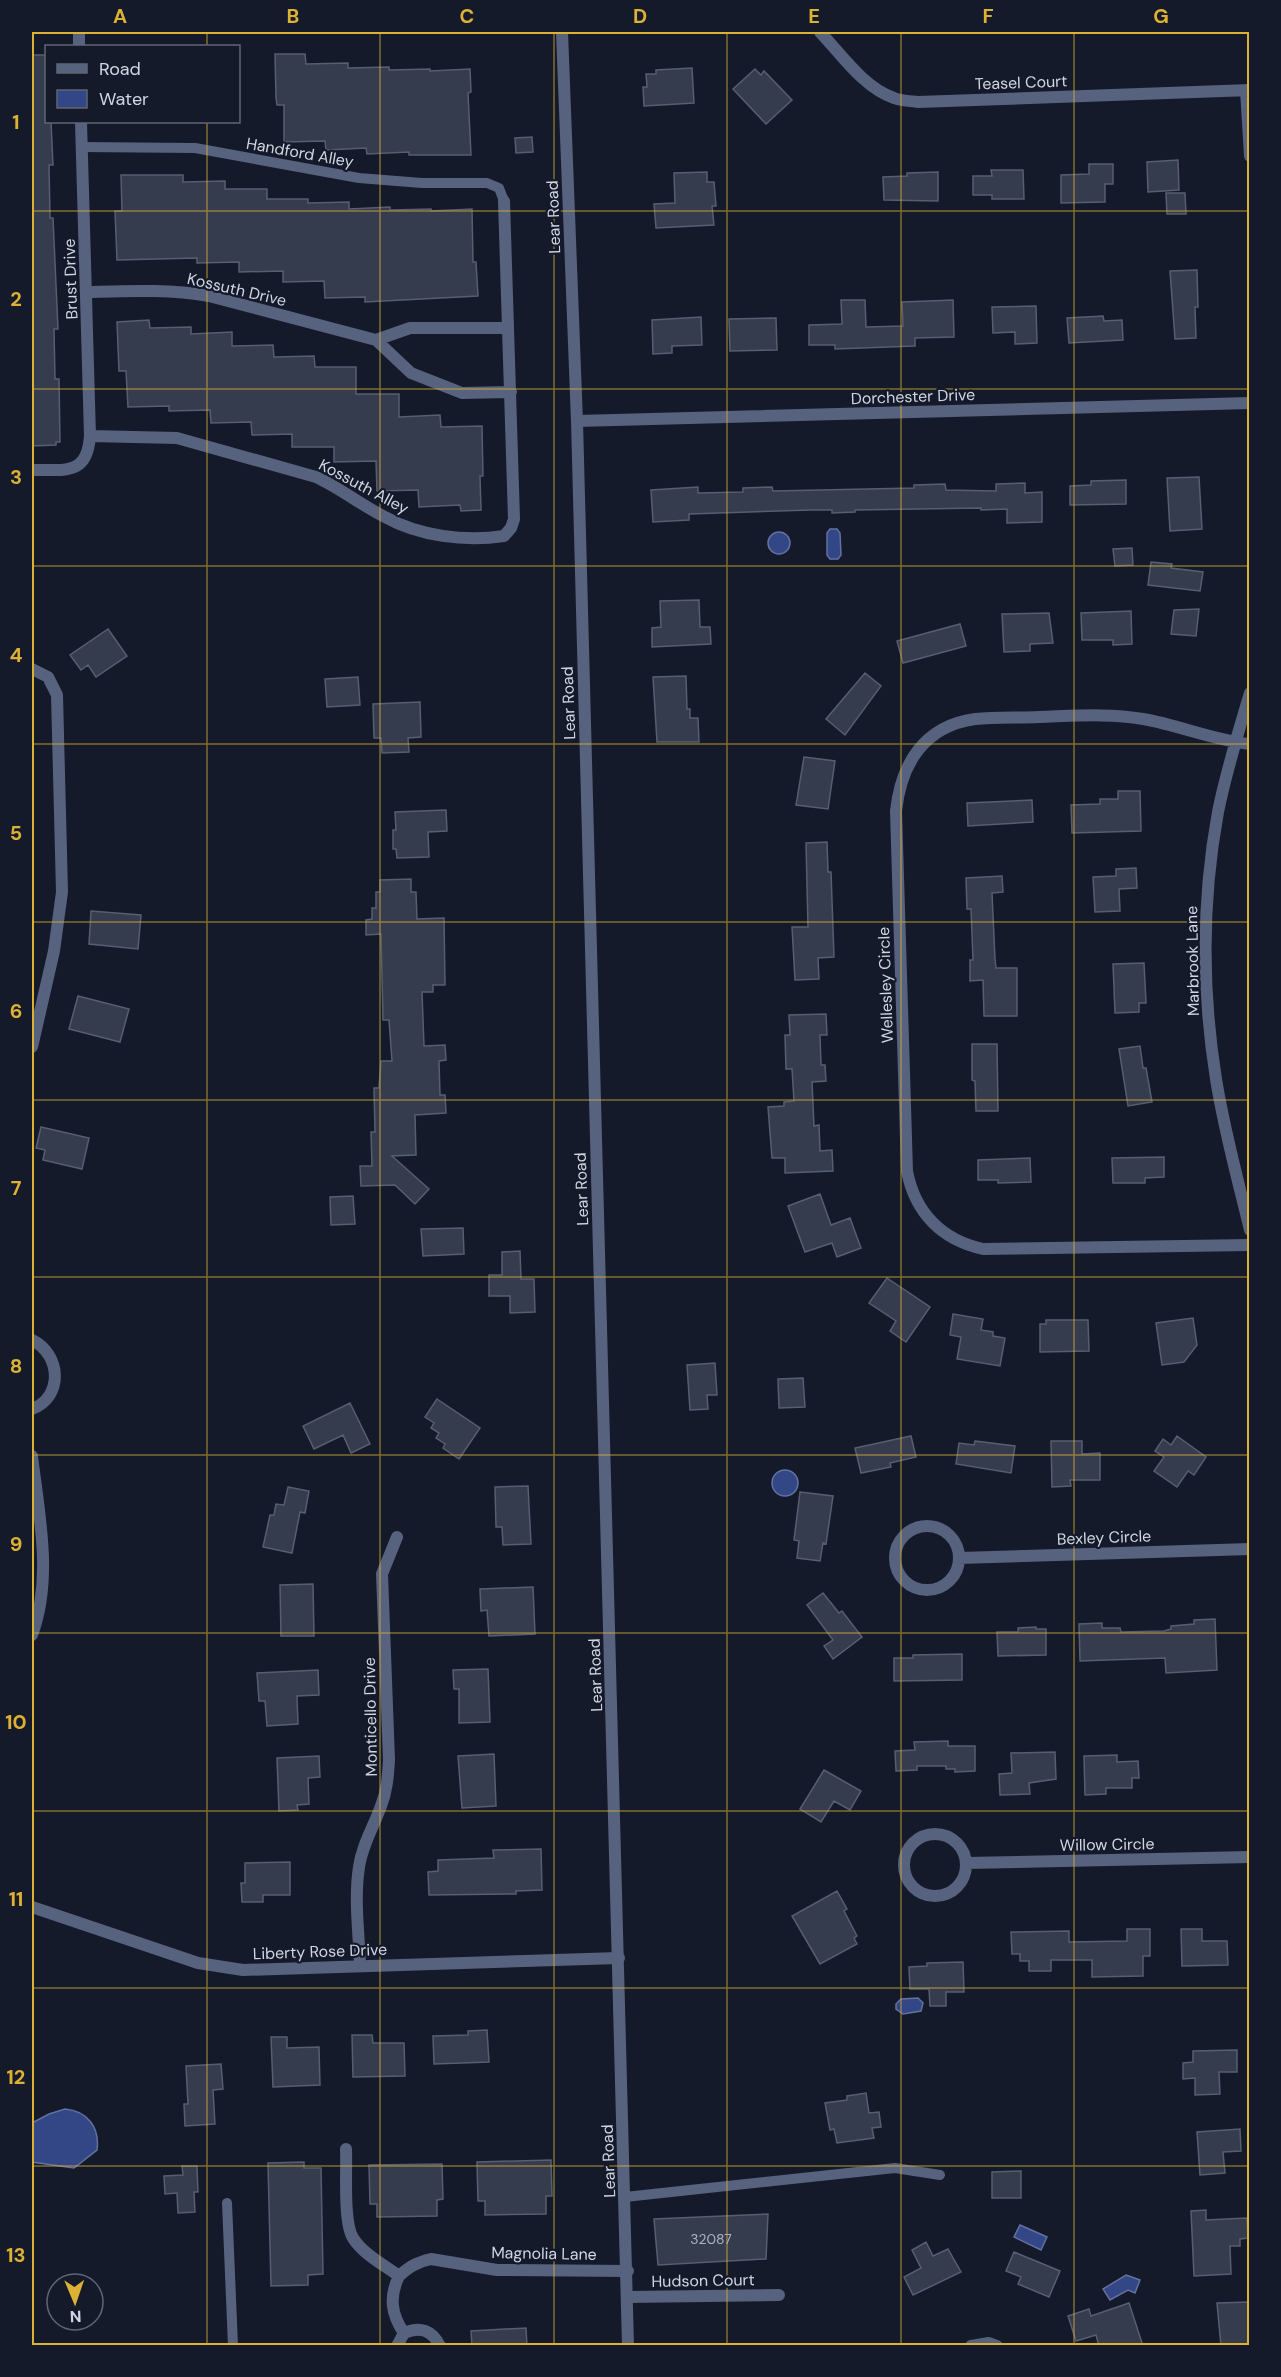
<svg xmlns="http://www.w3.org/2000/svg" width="1281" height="2377" font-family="'DM Sans',sans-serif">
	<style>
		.water { fill: #334685; stroke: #6371a1; stroke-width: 1.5 }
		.building { fill: #353c4e; stroke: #575e72; stroke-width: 1.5 }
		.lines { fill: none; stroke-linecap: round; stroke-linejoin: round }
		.service { stroke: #57627f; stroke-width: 10 }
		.minor { stroke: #57627f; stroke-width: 12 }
		.tertiary { stroke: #57627f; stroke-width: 12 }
		.grid { fill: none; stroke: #ddb133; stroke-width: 1.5; stroke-opacity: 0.55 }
		.labels { text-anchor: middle; stroke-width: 4.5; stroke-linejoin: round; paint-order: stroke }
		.number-label { font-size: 14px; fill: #abb0bd }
		.street-label { font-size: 16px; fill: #d2d6e2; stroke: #141a2a }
		.neatline { fill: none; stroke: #ddb133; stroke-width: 2 }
		.grid-label { font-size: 20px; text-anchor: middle; font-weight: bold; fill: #ddb133 }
	</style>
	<rect width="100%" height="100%" fill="#141a2a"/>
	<path class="water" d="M830,529h7l3,4 1,22 -3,4h-8l-3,-4v-22z
		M768 543a11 11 0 1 1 22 0a11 11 0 1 1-22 0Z
		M772 1483a13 13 0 1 1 26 0a13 13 0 1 1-26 0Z
		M918,1998l5,5 -2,8 -18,3 -7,-5v-5l5,-5z
		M65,2109c23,2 35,19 32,41l-23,18 -42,-6v-39l17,-9z
		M1020,2225l27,12 -6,13 -27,-13z
		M1126,2275l14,5 -5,13 -7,-3 -18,10 -7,-11z"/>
	<path class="building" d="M275,54h30l1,10 42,-1v5l41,-1v3l41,-1v2l40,-2 1,23 -3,1 3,62h-62v-3l-42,2 -1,-6 -40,2 -1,-9 -41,1v-37h-7l-1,-7z
		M32,55h14v67h5l2,43h-4l1,53h3l5,111h-4l1,50h4l1,63h-4v3l-24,1z
		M692,68l2,35 -50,3 -1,-19h4l-1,-13h10v-4z
		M755,69l6,6 3,-4 28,29 -26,24 -33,-35z
		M532,137l1,15 -17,1 -1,-15z
		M1178,160l1,30 -31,2 -1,-30z
		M1089,164h24v20h-8v18l-44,1v-28l28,-1z
		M991,170h32l1,29h-32v-4h-19v-19h19z
		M707,172v10h7l2,24h-4l2,19 -58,3 -2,-24 21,-1 -1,-30z
		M938,172v29l-54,-1 -1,-23 24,-1v-3z
		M121,175h62v7l42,-1v8h42v10h41v4l41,-1v7l41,-2v3l41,-1v2l41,-2 1,53h3l2,34 -113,6v-5l-40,1 -1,-17 -41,1v-11l-44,1v-10l-42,1v-5l-80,2 -2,-49h7z
		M1166,193h19l1,21h-19z
		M1197,270l1,37h-3l1,31 -21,1 -5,-68z
		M841,300h24l1,27 37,-1 -1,-24 51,-2 1,37 -39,1v8l-80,3v-4h-26v-20l33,-1z
		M1036,306l1,37 -22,1v-12l-22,1 -1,-26z
		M1103,316l1,5 18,-1 1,20 -54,3 -2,-25z
		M701,317l1,28 -30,1v7l-19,1 -1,-34z
		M776,318l1,32 -47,1 -1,-32z
		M149,320l1,8 41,-1v7l41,-2v14l41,-1 1,12 40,-1 1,11h41v27h43v23l41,-2 1,12 41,-1 1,50h-3l1,34 -20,1 -1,-6 -41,2 -1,-17 -41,1 -1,-30 -42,1v-15h-42v-13l-40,1 -1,-13 -40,1 -1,-13 -41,1v-5l-41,1 -2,-36h-7l-2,-49z
		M1199,477l3,52 -32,2 -3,-53z
		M1126,480v24l-56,1v-19l21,-1v-4z
		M1025,483v10l17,-1v30l-35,1v-14l-26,1v-2l-126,2v2l-23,1v-3h-21l-122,4v6l-36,2 -2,-32 47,-3v6l45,-1v-4l29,-1 1,4 141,-3v-3l31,-1 1,6 50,1v-7z
		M1132,548l1,17 -18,1 -2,-17z
		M1151,562l21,2 -1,4 32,4 -3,19 -52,-6z
		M699,600l1,27h10l1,17 -59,3v-19l9,-1 -1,-26z
		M1199,609l-3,27 -25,-2 3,-24z
		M1131,611l1,33 -19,1v-5h-31l-1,-27z
		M1049,613l4,30 -23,1v7l-26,1 -2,-38z
		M960,624l6,22 -63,17 -6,-22z
		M108,629l19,27 -31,21 -8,-12 -7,5 -11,-15z
		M865,673l16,13 -36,49 -19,-16z
		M686,676l1,33h3v9h8l1,24h-42l-4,-65z
		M358,677l2,28 -33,2 -2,-28z
		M420,702l1,35 -13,1 1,14 -27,1 -1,-15h-7l-1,-34z
		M804,757l31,4 -7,48 -32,-4z
		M1118,791h22l1,40 -69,2 -1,-28 29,-1v-5h18z
		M1032,800l1,22 -65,4 -1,-23z
		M446,810l1,21 -19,1 1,25 -32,1 -1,-9h-3v-19h3l-1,-18z
		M827,842l1,30h3l3,85 -16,1 1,21 -24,1 -3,-53h16l-2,-84z
		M1136,868l1,20 -18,1 1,22 -25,1 -2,-35 23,-1v-7z
		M1002,876l1,16 -11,1 3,66 1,9h21v48h-33l-1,-36 -13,1v-21h3l-2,-51h-4l-1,-31z
		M411,879v13h5l1,27 27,-1 1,67h-12v7h-11l2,54 21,-1 1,15 -7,1 1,34h5l1,18 -31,2 1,40 -24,1 37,33 -14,15 -20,-19 -34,1 -1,-20h12l-1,-34h4l-1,-44h5l2,-27h11l-3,-41h-6l-2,-86 -15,1v-15l6,-1v-11h4v-16h4v-12z
		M91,911l50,4 -3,34 -49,-5z
		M1144,963l2,40h-7v9l-24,1 -2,-49z
		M78,996l51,13 -9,33 -51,-13z
		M826,1014l1,21h-7l1,30h4l1,16 -14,1 2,44 5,-1 1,26 12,-1 1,21 -48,2v-15h-13l-4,-51 16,-1v-4l10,-1 -2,-32h-6l-1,-34h5l-1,-20z
		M972,1044h25l1,67h-22l-1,-30 -3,-1z
		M1140,1046l3,22h3l6,34 -24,4 -9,-57z
		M41,1127l48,11 -7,31 -39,-9 2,-10 -9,-2z
		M1164,1157v20l-19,1v5h-32l-1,-25z
		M1030,1158l1,24 -33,1v-3h-20v-20z
		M820,1194l11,31 19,-7 11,30 -24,9 -5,-14 -27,9 -17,-46z
		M353,1196l2,28 -24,1 -1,-28z
		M463,1228l1,26 -41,2 -2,-27z
		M520,1251l1,28h13l1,33 -25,1v-17h-21v-21h13v-23z
		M887,1278l43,29 -24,35 -16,-11 6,-10 -27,-18z
		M953,1314l30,5 -2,11 12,2v4l12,2 -5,28 -43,-7 4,-22 -11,-2z
		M1193,1318l4,27 -13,17 -22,3 -6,-42z
		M1046,1320h42l1,31 -49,1v-28h6z
		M715,1363l2,32h-10l1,14 -18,1 -3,-45z
		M803,1378l2,29 -26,1 -1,-29z
		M437,1399l43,29 -21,31 -16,-11 2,-4 -9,-6 3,-5 -8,-5 3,-5 -9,-6z
		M350,1403l20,41 -19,9 -8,-18 -29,14 -11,-23z
		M911,1436l5,21 -26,6 1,4 -30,6 -6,-25z
		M1177,1436l29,21 -12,18 -6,-4 -11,16 -23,-16 10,-14 -9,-6 8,-12 8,6z
		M975,1441l40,5 -4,27 -55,-9 3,-21 15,2z
		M1051,1441h31v13l18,-1v27h-30l1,6 -19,1z
		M528,1486l3,58 -28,1 -1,-18h-6l-1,-40z
		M288,1487l21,4 -4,22 -5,-1 -8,41 -29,-6 7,-32h4l2,-11 8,1z
		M800,1492l33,4 -7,48 -3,-1 -3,18 -23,-3 2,-17 -5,-1z
		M313,1584l1,52h-33l-1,-51z
		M533,1587l2,47 -46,2 -2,-26 -6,1 -1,-22z
		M823,1593l16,20 3,-2 20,26 -29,22 -9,-13 9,-6 -26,-35z
		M1215,1619l2,51 -51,3 -1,-15 -85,3 -1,-37 23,-1v5h18l1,4 43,-1 7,-2v-3l23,-2v-4z
		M1036,1627v2h10v26l-48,1 -1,-24h21v-4z
		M962,1654v26l-68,1v-23h19v-3z
		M488,1669l2,53 -31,1v-34h-5l-1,-19z
		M318,1670l1,25 -22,1 1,28 -31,2 -2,-25h-6l-2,-28z
		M948,1741v5h27v25l-20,1v-3h-9v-3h-29v4l-21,1 -1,-20 20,-1 -1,-8z
		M1055,1752l1,27 -27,4 1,11 -30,1 -1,-21 13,-1 -1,-20z
		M494,1754l2,52 -34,2 -4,-52z
		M1117,1755v7l21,-1 1,17h-7v10h-26v6l-21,1 -1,-39z
		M319,1756l1,21 -12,1 1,26 -12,1 1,5 -19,1 -2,-53z
		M824,1770l37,21 -11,19 -16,-9 -13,21 -21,-13z
		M541,1849l1,41 -26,1v3l-87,1 -1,-23 10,-1v-11l56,-2 -1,-8z
		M290,1862v33h-27v7h-21l-1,-19h4v-20z
		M837,1891l10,18 -3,2 13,25 -3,2 3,6 -37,20 -28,-48z
		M1127,1929h23v27h-7v20l-51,1v-17h-41v11h-22v-10h-9v-7h-8l-1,-22 58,-1v11l58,-1z
		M1181,1929h21v12h25l1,24 -46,1z
		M963,1962l1,30h-18v14h-16l-1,-17h-19l-1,-22 18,-1v-3z
		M487,2030l2,32 -55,2 -1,-28 35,-1v-4z
		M352,2035h20l1,8h31l1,33 -52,1z
		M271,2037h16v11l32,-1 1,38 -47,2z
		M1237,2050v22h-18l1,22 -25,1v-17l-12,1v-16l10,-1v-11z
		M221,2064l2,25 -10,1 2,34 -30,2 -1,-22h4l-2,-38z
		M866,2093l3,20 10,-1 2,15 -9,1 2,10 -37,5 -3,-14 -4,1 -5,-27 22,-3v-4z
		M1240,2129l1,22 -18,1 2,21 -25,2 -3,-43z
		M551,2160l1,36h-6v18l-61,1v-14h-7l-1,-39z
		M304,2162v6h17l2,106 -15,1v10l-37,1 -3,-123z
		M442,2164l1,35 -6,1v16l-60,1v-13h-7l-1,-39z
		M182,2166h15l1,26h-4l1,20 -17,1 -1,-20 -12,1 -1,-18 19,-1z
		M1021,2171v27h-29v-26z
		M1206,2210v10l41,-2 1,20 -8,1v7h-10l1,28 -37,2 -3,-65z
		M768,2214l-2,45 -108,6 -4,-46z
		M926,2242l7,14 15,-7 13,23 -48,23 -9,-18 17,-9 -9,-18z
		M1014,2252l46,19 -11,26 -31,-13 3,-7 -15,-6z
		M1249,2302l1,44h-29l-4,-43z
		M1129,2303l14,43h-44l-3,-11 -20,6 -8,-25 21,-7 2,7z
		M526,2328l1,18h-55l-1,-15z"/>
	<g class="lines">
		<path class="service" d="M81,147l114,1 164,30 63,5h65l12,5 5,13
			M625,2197l270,-29 45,7
			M227,2203l6,143"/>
		<path class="minor" d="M79,32v14
			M820,32c21,22 44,56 74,66 8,3 16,3 24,4l332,-12
			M1246,90l4,66
			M87,292c41,-1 81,-3 122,4l167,44 34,-12h98
			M376,340l35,33 51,20 49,-1
			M577,421l673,-18
			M90,436l87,2 139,39c24,11 45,28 69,40 34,19 80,25 119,19l7,-8 3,-9 -10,-318
			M32,470c32,-1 55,7 58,-34l-9,-314
			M32,669l16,8 9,18 5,197 -8,59 -22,96
			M1250,693c-12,40 -24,79 -32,119 -16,87 -16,179 -2,267 8,51 22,101 34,151
			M1250,744c-37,-4 -71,-19 -107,-25 -34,-6 -70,-3 -104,-2 -21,1 -43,0 -64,2 -51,7 -74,45 -79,92l11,360c8,42 35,69 76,78l267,-4
			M32,1340c29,14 32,57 0,69
			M32,1456c7,59 21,122 0,179
			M895 1558a32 32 0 1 1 64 0a32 32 0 1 1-64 0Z
			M959,1558l291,-9
			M904 1865a31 31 0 1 1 62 0a31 31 0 1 1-62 0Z
			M966,1863l284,-6
			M32,1907l166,56 45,7 376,-12
			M360,1966c-1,-33 -6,-67 -1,-99 3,-22 15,-41 22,-61 6,-15 7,-30 8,-46l-7,-186 15,-37
			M346,2149c1,20 -3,73 7,89 10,16 31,27 46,38 10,-9 18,-14 32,-17l66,11 131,1
			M399,2276c-10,21 -8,38 5,57
			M628,2297l151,-2
			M397,2346l7,-13c16,-7 28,-3 36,13
			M971,2346l18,-3 8,3"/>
		<path class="tertiary" d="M562,32l15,389 51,1925"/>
	</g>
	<path class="grid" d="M207,32v14M380,32v2314M554,32v2314M727,32v2314M901,32v2314M1074,32v2314M207,122v2224M32,211h1218M32,389h1218M32,566h1218M32,744h1218M32,922h1218M32,1100h1218M32,1277h1218M32,1455h1218M32,1633h1218M32,1811h1218M32,1988h1218M32,2166h1218"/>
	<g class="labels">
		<g class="number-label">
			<text x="711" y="2244">32087</text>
		</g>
		<g class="street-label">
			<text transform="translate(1021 82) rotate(-2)" y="6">Teasel Court</text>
			<text transform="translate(300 152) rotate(10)" y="6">Handford Alley</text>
			<text transform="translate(553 217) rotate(-92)" y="6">Lear Road</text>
			<text transform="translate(70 279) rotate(-92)" y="6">Brust Drive</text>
			<text transform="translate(237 289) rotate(13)" y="6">Kossuth Drive</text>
			<text transform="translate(913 396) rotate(-2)" y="6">Dorchester Drive</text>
			<text transform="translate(364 486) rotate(28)" y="6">Kossuth Alley</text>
			<text transform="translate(568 703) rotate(-92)" y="6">Lear Road</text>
			<text transform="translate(1192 961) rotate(-91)" y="6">Marbrook Lane</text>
			<text transform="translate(885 985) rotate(-92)" y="6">Wellesley Circle</text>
			<text transform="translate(581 1189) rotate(-92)" y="6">Lear Road</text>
			<text transform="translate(1104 1537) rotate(-2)" y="6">Bexley Circle</text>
			<text transform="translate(595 1675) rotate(-92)" y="6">Lear Road</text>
			<text transform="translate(370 1717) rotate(-91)" y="6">Monticello Drive</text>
			<text transform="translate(1107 1844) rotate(-1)" y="6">Willow Circle</text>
			<text transform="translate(320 1951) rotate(-2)" y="6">Liberty Rose Drive</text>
			<text transform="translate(608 2161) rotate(-92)" y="6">Lear Road</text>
			<text transform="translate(544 2253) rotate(1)" y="6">Magnolia Lane</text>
			<text transform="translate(703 2280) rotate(-1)" y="6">Hudson Court</text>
		</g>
	</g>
	<rect width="1281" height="2377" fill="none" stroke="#141a2a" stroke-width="66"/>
	<rect x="45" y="45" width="195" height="78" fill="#141a2a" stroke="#606574" stroke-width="1.5"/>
	<rect x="57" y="64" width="30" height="9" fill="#57627f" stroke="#606574" stroke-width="1.5"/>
	<text x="99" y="75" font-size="18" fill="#d2d6e2">Road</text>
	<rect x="57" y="90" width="30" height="18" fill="#334685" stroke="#606574" stroke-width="1.5"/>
	<text x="99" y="105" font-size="18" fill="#d2d6e2">Water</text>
	<g transform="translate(75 2302) rotate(178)"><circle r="28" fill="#141a2a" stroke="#606574" stroke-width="1.5"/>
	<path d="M0-4.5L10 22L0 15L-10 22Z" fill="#ddb133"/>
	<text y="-9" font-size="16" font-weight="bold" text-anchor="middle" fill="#d2d6e2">N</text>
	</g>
	<rect x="33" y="33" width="1215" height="2311" class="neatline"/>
	<g class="grid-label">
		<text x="120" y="23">A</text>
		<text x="293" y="23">B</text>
		<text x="467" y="23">C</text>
		<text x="640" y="23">D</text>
		<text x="814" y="23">E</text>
		<text x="988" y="23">F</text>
		<text x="1161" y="23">G</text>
		<text x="16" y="129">1</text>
		<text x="16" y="306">2</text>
		<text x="16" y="484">3</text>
		<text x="16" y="662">4</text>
		<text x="16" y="840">5</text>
		<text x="16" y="1018">6</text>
		<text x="16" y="1195">7</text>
		<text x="16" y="1373">8</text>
		<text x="16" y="1551">9</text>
		<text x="16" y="1729">10</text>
		<text x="16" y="1906">11</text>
		<text x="16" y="2084">12</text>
		<text x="16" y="2262">13</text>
	</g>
</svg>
